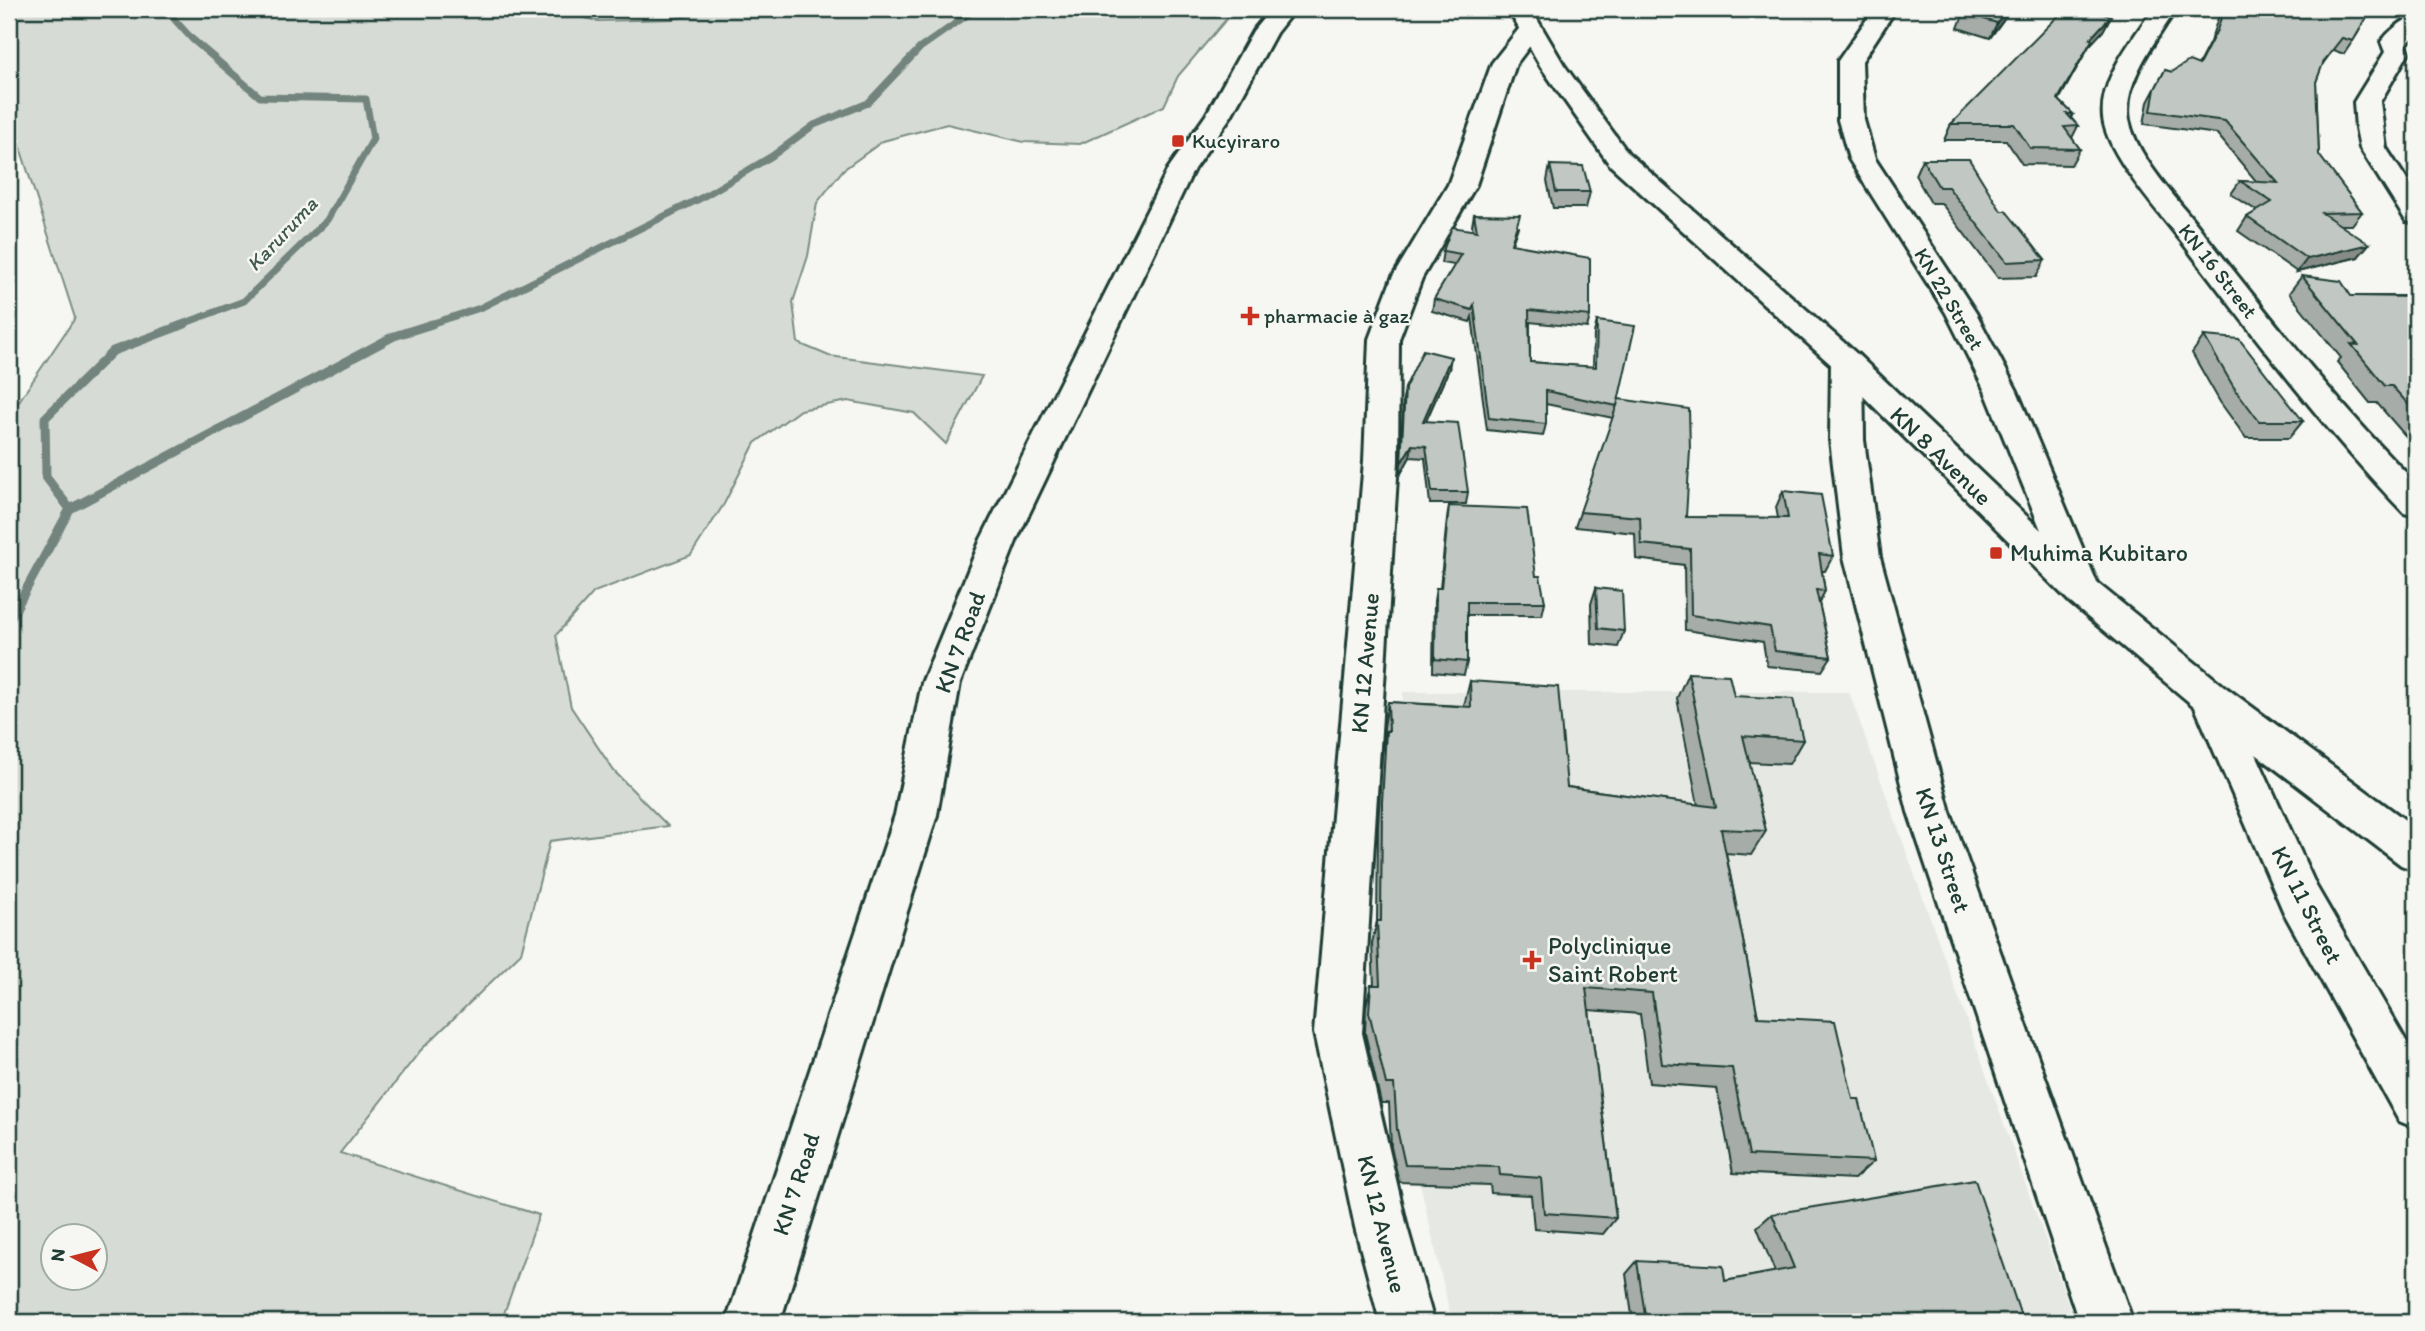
<svg xmlns="http://www.w3.org/2000/svg" width="2425" height="1331" font-family="Itim,sans-serif">
	<style>
		.built { fill: #e6e8e4 }
		.green { fill: #d6dbd6; stroke: #7a8c85; stroke-width: 2; fill-rule: evenodd }
		.lines { fill: none; stroke-linecap: round; stroke-linejoin: round }
		.stream-far1 { stroke: #72847d; stroke-width: 7 }
		.stream { stroke: #72847d; stroke-width: 9 }
		.street-casing { stroke: #1f3d34; stroke-width: 6 }
		.secondary-casing { stroke: #1f3d34; stroke-width: 6 }
		.primary-casing { stroke: #1f3d34; stroke-width: 6 }
		.street { fill: #f6f6f2; fill-rule: evenodd }
		.secondary { fill: #f6f6f2; fill-rule: evenodd }
		.primary { fill: #f6f6f2; fill-rule: evenodd }
		.wall { fill: #a6aca8; stroke: #1f3d34; stroke-width: 2 }
		.shaded-wall { fill: #878c88; stroke: #1f3d34; stroke-width: 2 }
		.building { fill: #c1c8c3; stroke: #1f3d34; stroke-width: 2 }
		.poi-dot { fill: #c8321e; stroke: #f6f6f2; stroke-width: 2.5 }
		.labels { text-anchor: middle; stroke-width: 5; stroke-linejoin: round; paint-order: stroke }
		.far-poi-label { font-size: 21px; fill: #1f3d34; stroke: #f6f6f2; text-anchor: start }
		.far-water-label { font-size: 21px; font-style: italic; fill: #425a52; stroke: #f6f6f2 }
		.far-street-label { font-size: 21px; fill: #1f3d34; stroke: #f6f6f2 }
		.street-label { font-size: 24px; fill: #1f3d34; stroke: #f6f6f2 }
		.poi-label { font-size: 24px; fill: #1f3d34; stroke: #f6f6f2; text-anchor: start }
	</style>
	<rect width="100%" height="100%" fill="#f6f6f2"/>
	<filter id="ink" filterUnits="userSpaceOnUse"><feTurbulence type="fractalNoise" baseFrequency=".0143" numOctaves="2"/><feDisplacementMap in="SourceGraphic" scale="14" xChannelSelector="R" yChannelSelector="G"/><feConvolveMatrix kernelMatrix="1 2 1 2 8 2 1 2 1" color-interpolation-filters="sRGB"/></filter>
	<g filter="url(#ink)">
		<path class="built" d="M1403,692h446l226,630h-623l-61,-265z"/>
		<path class="green" d="M9,9h537l52,12 75,-2 43,-10h190l40,5 9,-5h280l-57,67 -14,30 -84,38 -56,-2 -77,-18 -64,17 -40,29 -26,33 -9,53 -15,46 5,41 31,13 153,20 -36,68 -32,-31 -66,-12 -48,9 -45,33 -31,61 -33,51 -97,37 -38,43 15,72 43,64 54,55 -118,15 -29,112 -100,97 -81,103 199,62 -38,107h-492v-906l66,-98 -66,-205zM52,1236h42v42h-42z"/>
		<g class="lines">
			<path class="stream-far1" d="M165,9l27,30 68,58 106,2 7,40 -46,81 -83,81 -64,24
				M427,325l53,-17 221,-110 71,-42 42,-31 54,-22 52,-55 56,-39"/>
			<path class="stream" d="M70,509l-24,-32 -1,-59 68,-67 72,-27
				M9,621l61,-112 324,-173 38,-12"/>
			<defs>
				<path id="street" d="M2153,9h23c-19,31 -54,73 -47,111 8,39 50,80 73,111 69,87 136,174 214,252v33l-12,-3c-81,-85 -151,-178 -222,-271 -23,-30 -75,-87 -79,-124 -4,-39 30,-79 50,-109z
					M2416,16v19l-10,9 3,8 -29,50 6,46 30,46v29l-10,-2 -46,-73 -4,-20 -2,-26 31,-50 -4,-10c8,-11 22,-23 35,-26z
					M1530,23l8,2 4,5 -26,34 -40,121 -54,93 -23,61 -1,122 -36,572 45,194 27,95h-54l-25,-95 -41,-194 50,-572 5,-122 23,-61 56,-93 44,-122 30,-38z
					M1847,352l11,3 5,7 1,78 16,117 70,255 183,510h-54l-171,-510 -64,-255 -14,-117 1,-78 5,-7z"/>
				<path id="secondary" d="M1508,9h23l33,56 64,88 230,202 183,175 -56,-139 -39,-78 -97,-154 -11,-39v-59l36,-52h22l-34,52 2,59 11,39 101,154 41,78 80,192 128,104 191,141v43l-15,-6 -145,-111 60,132 100,172v70l-17,-7 -115,-208 -89,-206 -123,-103 -236,-235 -226,-204 -69,-98z"/>
				<path id="primary" d="M1271,9h24l-19,24 -45,83 -37,53 -177,370 -57,144 -23,132 -157,507h-54l169,-507 27,-132 59,-144 187,-370 38,-54 47,-84z"/>
			</defs>
			<use href="#street" class="street-casing"/>
			<use href="#secondary" class="secondary-casing"/>
			<use href="#primary" class="primary-casing"/>
			<use href="#street" class="street"/>
			<use href="#secondary" class="secondary"/>
			<use href="#primary" class="primary"/>
		</g>
		<path class="wall" d="M2011,9l-21,29 -32,-10 6,-15z
			M2221,9h149l-12,24 -14,21 -11,-4 -11,15 -6,17 3,73 43,57 -10,13h-11l17,32 -61,15 -59,-41 9,-14 10,-6 -26,-17 9,-13 17,1 -40,-48 -73,-10 4,-22 17,-32 7,2 26,-7 12,-23z
			M2111,16l-8,15 -14,15 -30,54 14,14 -2,4 7,8 -6,12 8,11 -9,16 -49,-1 -16,-24h-62l7,-16z
			M1922,159l79,52 44,49 -9,17 -38,1 -57,-75h-10l-16,-28z
			M1550,165l40,27 -4,16h-33l-6,-27z
			M1474,214l44,13 -6,17 78,72 -3,12 -57,-6v40l63,5 1,-34 3,-12 20,85 69,111 92,1 -2,-11 7,-16 50,65 -8,15h-3l3,20 -6,12 12,54 -9,14 -55,-5 -4,-24 -78,-12 -1,-65 -48,-6 -1,-26 -60,-6 38,-109 -67,-14v20l-3,12 -56,-6 -15,-113 -2,5 -38,-11 2,-12 21,-34 -14,-2 2,-12 30,-21 -1,-4z
			M2302,276l49,20h61l4,-5v157l-39,-45h-7l-33,-41 4,-4 -52,-65z
			M2204,336l99,85 -14,17h-43l-26,-36 -28,-49z
			M1449,369l-23,52 42,71 -2,12h-36l-5,-46 -15,-1 -10,18 3,-75 2,-12z
			M1449,506l87,70 9,26 -3,13h-75v47l-3,13 -31,-3 1,-71 2,-13h4l7,-69z
			M1596,588l28,43 -6,16 -26,-3 -1,-40z
			M1688,673l46,23 69,44 -14,24 -40,-2 17,69 -15,24 -25,-2 32,164 95,82 21,62 -20,18 -121,-6 -16,-85 -68,-5 -9,-69 -51,-4 27,208 -13,16 -69,-5 -3,-34 -40,-2 -1,-8 -91,-3 -8,-35 -2,-44h-8l-16,-70 1,-27 5,-21h3l-2,-42 5,-22 1,-94 4,-71 2,-13v-16l4,-25 76,4 6,-25 97,106 131,18 -21,-107z
			M1772,1214l251,108h-390l-7,-48 11,-13 88,20 50,-9 -18,-45z"/>
		<path class="shaded-wall" d="M2007,9h4l-21,29 7,-15z
			M2111,16l-8,15 -14,15 -39,69 40,-76z
			M2369,244l-11,13 -61,15 10,-13z
			M1451,357l-2,12 -28,63 2,-11z
			M1412,445l-2,12 -10,18 1,-12z"/>
		<path class="building" d="M1967,9h40l-10,14 -33,-10z
			M2065,9h22l24,7 -21,23 2,1 -34,59 15,15h-6l11,12 -14,1 16,22 -50,-1 -16,-24h-63z
			M2224,9h148l-19,32 -11,-3 -18,23 -8,21 3,73 43,57 -40,1 47,31 -62,15 -60,-42 25,-15 -32,-21 38,2 -53,-62 -74,-10 4,-22 10,-19 7,2 17,-11 10,4 18,-35z
			M1922,159h47l32,52h5l39,49 -38,2 -59,-75h-9z
			M1550,165l33,1 7,26h-34z
			M1474,214l46,1 -9,29 79,14v58l-61,-6 1,52 66,5 1,-46 38,5 -18,80 -71,-15v33l-57,-6 -15,-113 -2,5 -38,-11 27,-45 -18,-3 9,-24 25,4z
			M2302,276l39,5 10,15 65,1v116l-24,-27h-7l-34,-42 7,1z
			M2204,336l35,3 64,82h-44l-26,-35z
			M1423,350l28,7 -28,64 35,2 10,69h-36l-6,-46 -14,-1 -11,18 4,-75z
			M1619,399l70,10 1,41 -4,67 102,1 -5,-27 38,4 12,61 -14,-2 6,37 -9,-1 15,67 -56,-6 -5,-24 -79,-12 -1,-66 -49,-5 -1,-27 -60,-5z
			M1449,506l78,3 9,67h4l5,26h-78v60l-32,-3 1,-71h5z
			M1596,588l26,3 2,40 -26,-3z
			M1688,673l41,2 5,21 59,3 10,41 -60,-4 23,95 -45,-2 37,188 77,4 18,78h6l15,62 -125,-6 -17,-87 -70,-4 -10,-71 -66,-5 30,230 -72,-5 -3,-35 -41,-3 -1,-8 -94,-2 -8,-36 -3,-45h-8l-17,-72 2,-27h9l-3,-64h4l1,-118 4,-72h3l-1,-29 83,5 -1,-26 88,6 9,100 149,20z
			M1975,1180l48,142h-50l-1,-3 -13,3h-313l-9,-61 86,5 2,15 69,-13 -22,-54z"/>
	</g>
	<g class="poi-dot">
		<rect x="1171" y="134" width="14" height="14" rx="3.5"/>
		<path d="M1246.5 305.5h7v7h7v7h-7v7h-7v-7h-7v-7h7z"/>
		<rect x="1989" y="546" width="14" height="14" rx="3.5"/>
		<path d="M1528.5 949.5h7v7h7v7h-7v7h-7v-7h-7v-7h7z"/>
	</g>
	<g class="labels">
		<g class="far-poi-label">
			<text x="1192" y="148">Kucyiraro</text>
			<text x="1264" y="323">pharmacie à gaz</text>
		</g>
		<g class="far-water-label">
			<text transform="translate(282 234) rotate(-47)" y="7">Karuruma</text>
		</g>
		<g class="far-street-label">
			<text transform="translate(2218 271) rotate(52)" y="7">KN 16 Street</text>
			<text transform="translate(1949 299) rotate(59)" y="7">KN 22 Street</text>
		</g>
		<g class="street-label">
			<text transform="translate(1941 456) rotate(44)" y="8">KN 8 Avenue</text>
			<text transform="translate(960 642) rotate(-70)" y="8">KN 7 Road</text>
			<text transform="translate(1365 663) rotate(-85)" y="8">KN 12 Avenue</text>
			<text transform="translate(1943 850) rotate(72)" y="8">KN 13 Street</text>
			<text transform="translate(2307 905) rotate(63)" y="8">KN 11 Street</text>
			<text transform="translate(796 1184) rotate(-72)" y="8">KN 7 Road</text>
			<text transform="translate(1382 1224) rotate(76)" y="8">KN 12 Avenue</text>
		</g>
		<g class="poi-label">
			<text x="2010" y="561">Muhima Kubitaro</text>
			<text x="1548" y="954">Polyclinique<tspan x="1548" dy="28">Saint Robert</tspan></text>
		</g>
	</g>
	<rect width="2425" height="1331" fill="none" stroke="#f6f6f2" stroke-width="35"/>
	<rect x="18" y="18" width="2390" height="1296" fill="none" stroke="#1f3d34" stroke-width="2.5" filter="url(#ink)"/>
	<g transform="translate(74 1257) rotate(277)"><circle r="33" fill="#f6f6f2" stroke="#a0aca6" stroke-width="2"/>
	<path d="M0-5L12 26L0 18L-12 26Z" fill="#c8321e"/>
	<text y="-10" font-size="19" font-weight="bold" text-anchor="middle" fill="#1f3d34">N</text>
	</g>
</svg>
